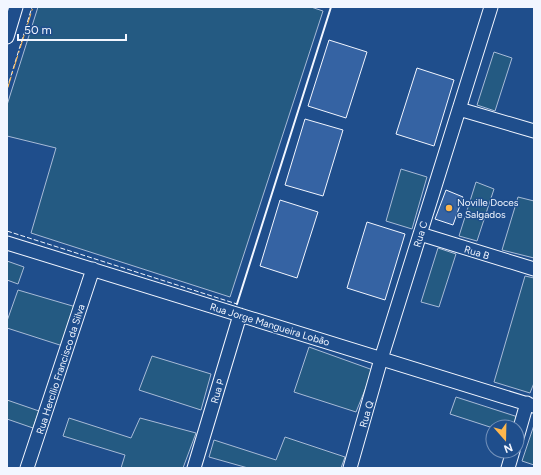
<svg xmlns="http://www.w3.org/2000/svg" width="541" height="475" font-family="Figtree,sans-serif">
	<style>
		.green { fill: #245a82; stroke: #a8bbd7 }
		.building { fill: #3563a3; stroke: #f2f6ff }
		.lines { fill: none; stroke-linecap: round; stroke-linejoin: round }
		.street-casing { stroke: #f2f6ff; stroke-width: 15 }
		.street { stroke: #1f4e8c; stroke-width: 13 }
		.fence { stroke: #f2f6ff; stroke-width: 1; stroke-dasharray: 5 2; stroke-linecap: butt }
		.wall { stroke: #f2f6ff; stroke-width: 2 }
		.power { stroke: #ffb74d; stroke-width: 1; stroke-dasharray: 14 3 2 3; stroke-linecap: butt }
		.poi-dot { fill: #ffb74d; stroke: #1f4e8c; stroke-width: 1.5 }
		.labels { text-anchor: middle; stroke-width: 3; stroke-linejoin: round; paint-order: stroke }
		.poi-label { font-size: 10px; fill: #f2f6ff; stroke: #1f4e8c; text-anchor: start }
		.street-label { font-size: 10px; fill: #f2f6ff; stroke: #1f4e8c }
	</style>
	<rect width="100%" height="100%" fill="#1f4e8c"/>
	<path class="green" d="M38,7h273l12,4 -93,286 -199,-64 25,-85 -49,-12v-31z
		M494,52l18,6 -17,53 -18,-6z
		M401,169l26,8 -15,52 -26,-8z
		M476,182l18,7 -17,52 -18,-5z
		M518,197l16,4v57l-32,-8z
		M438,248l18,6 -17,53 -18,-5z
		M7,261l17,6 -6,17 -11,-4z
		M525,276l9,2v105l-4,10 -36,-11z
		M18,290l58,17 -10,40 -59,-19v-7z
		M309,347l64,23 -17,42 -62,-20z
		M152,356l59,18 -10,36 -62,-20z
		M456,397l62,20 -4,10 -21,1 -43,-14z
		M7,400l32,11 -6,17 -26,-9z
		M69,418l62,20 9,-20 56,15 -13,35h-62l4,-13 -62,-19z
		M534,425v40l-12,-4z
		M285,437l60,20 -4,11h-93l-39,-11 5,-17 62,20z"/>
	<path class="building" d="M329,40l38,12 -21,66 -38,-12z
		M417,68l37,12 -20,66 -38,-12z
		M305,119l38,11 -20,66 -38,-11z
		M446,190l17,7 -10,28 -18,-6z
		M280,200l38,12 -21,66 -37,-12z
		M367,222l38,12 -20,66 -38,-12z"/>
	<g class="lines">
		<defs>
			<path id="street" d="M7,37l9,-30
				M459,109l75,22
				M420,234l114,35
				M7,243l527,163
				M517,438l10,-35
				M27,468l66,-199
				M194,468l46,-153
				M350,468l31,-109 110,-352
				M508,468l5,-17"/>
		</defs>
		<use href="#street" class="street-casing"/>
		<use href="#street" class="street"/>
		<path class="fence" d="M7,89l25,-82
			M7,231l230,73"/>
		<path class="wall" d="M237,304l94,-297"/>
		<path class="power" d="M7,90l26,-83"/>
	</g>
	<circle class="poi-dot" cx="449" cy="208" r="4"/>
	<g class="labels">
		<g class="poi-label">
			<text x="457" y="206">Noville Doces<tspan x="457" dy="12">e Salgados</tspan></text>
		</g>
		<g class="street-label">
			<text transform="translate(420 234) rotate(-73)" y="4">Rua C</text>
			<text transform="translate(477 252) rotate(17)" y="4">Rua B</text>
			<text transform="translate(270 324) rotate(17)" y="4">Rua Jorge Mangueira Lobão</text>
			<text transform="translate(60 369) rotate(-72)" y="4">Rua Hercílio Francisco da Silva</text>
			<text transform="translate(217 391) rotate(-73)" y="4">Rua P</text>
			<text transform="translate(366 414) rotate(-74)" y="4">Rua Q</text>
		</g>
	</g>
	<rect width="541" height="475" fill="none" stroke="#f2f6ff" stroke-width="16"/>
	<g transform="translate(505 439) rotate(160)"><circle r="19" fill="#1f4e8c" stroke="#7391ba"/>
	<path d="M0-3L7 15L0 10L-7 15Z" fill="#ffb74d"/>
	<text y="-6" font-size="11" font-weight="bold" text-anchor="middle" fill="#f2f6ff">N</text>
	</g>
	<path d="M18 34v6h108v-6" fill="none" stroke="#f2f6ff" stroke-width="2"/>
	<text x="24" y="34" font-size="12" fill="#f2f6ff" stroke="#1f4e8c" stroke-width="3" paint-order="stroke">50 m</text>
</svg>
